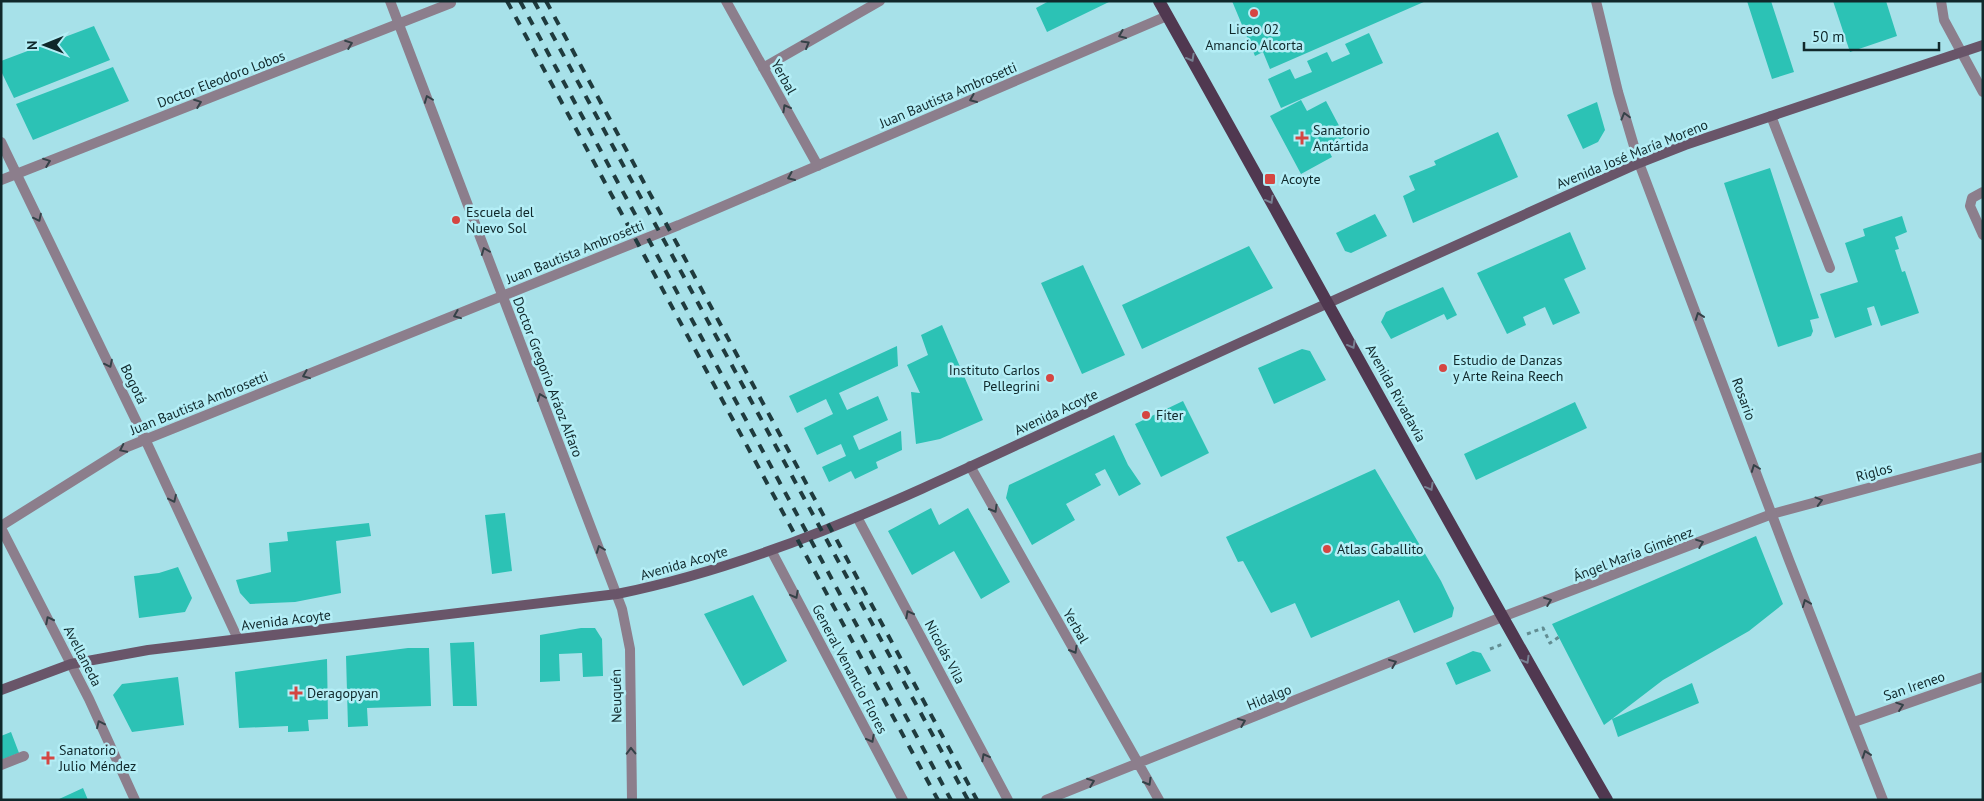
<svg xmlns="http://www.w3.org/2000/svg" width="1984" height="801" font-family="'PT Sans',sans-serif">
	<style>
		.building { fill: #2cc2b5 }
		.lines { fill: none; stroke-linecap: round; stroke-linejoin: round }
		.path { stroke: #628d92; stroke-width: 3; stroke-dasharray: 4 4; stroke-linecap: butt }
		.service { stroke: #8c7e8c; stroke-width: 10 }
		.minor { stroke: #8c7e8c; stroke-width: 10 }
		.tertiary { stroke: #8c7e8c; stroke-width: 10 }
		.secondary { stroke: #695569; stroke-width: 10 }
		.primary { stroke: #503850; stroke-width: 12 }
		.rail { stroke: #1f3b3e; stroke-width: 4; stroke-dasharray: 9 9; stroke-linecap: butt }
		.oneway { stroke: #354248 }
		.oneway2 { stroke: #788192 }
		.poi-dot { fill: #d54642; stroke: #b4eef6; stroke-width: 2 }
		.labels { text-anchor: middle; stroke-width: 5; stroke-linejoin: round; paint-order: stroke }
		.poi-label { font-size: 14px; fill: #10282b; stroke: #b4eef6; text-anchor: start }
		.street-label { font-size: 14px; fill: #10282b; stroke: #b4eef6 }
	</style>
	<rect width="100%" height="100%" fill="#a7e1e9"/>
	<path class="building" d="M1049,1h62l-64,31 -11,-24z
		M1232,1h194l-156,68 -7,-17 -8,4z
		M1747,1h24l23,71 -22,7z
		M1833,1h53l11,35 -47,16z
		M94,26l16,34 -96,38 -13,-27v-10z
		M1369,33l14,30 -102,45 -13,-29 22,-10 5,10 17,-7 -5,-11 20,-9 5,10 18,-8 -5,-10z
		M113,67l16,34 -96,39 -17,-36z
		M1301,100l6,11 19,-10 19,36 -18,10 5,10 -31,17 -31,-58z
		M1597,102l8,28 -7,12 -15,7 -16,-34z
		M1498,132l20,45 -105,46 -10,-27 12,-6 -6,-14 27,-11 -2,-4z
		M1770,168l49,150 -9,2 3,11 -2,5 -33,11 -54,-164z
		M1375,214l12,22 -36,17 -6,-2 -9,-18z
		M1902,216l5,16 -12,5 4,12 -4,1 7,22 3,-1 14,42 -38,13 -7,-20 -7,2 5,17 -37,13 -15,-44 38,-12 -13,-39 20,-7 -2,-7z
		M1570,232l16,37 -22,10 16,34 -27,12 -8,-18 -22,10 3,8 -19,9 -30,-61z
		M1249,246l24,42 -131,61 -20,-44z
		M1083,265l42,90 -43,19 -41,-91z
		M1443,287l14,28 -10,5 -3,-6 -53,25 -10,-17 5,-10z
		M942,325l41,95 -43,19 -24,5 -5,-52 9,1 -13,-28 21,-10 -7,-20z
		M897,346l1,20 -59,27 8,17 31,-14 10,24 -35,16 6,14 42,-19 1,19 -26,12 2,6 -23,11 -4,-8 -22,11 -7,-15 24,-11 -5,-12 -24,11 -13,-27 29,-14 -7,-15 -29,14 -8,-17z
		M1302,349l8,2 16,29 -52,24 -16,-36z
		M1183,401l26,52 -48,24 -26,-53z
		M1575,402l12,26 -111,52 -12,-26z
		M1114,435l14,30 13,19 -22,12 -14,-27 -10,5 6,11 -35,19 9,16 -43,25 -26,-47 3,-13z
		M1375,469l66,112 13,27 -2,9 -38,16 -15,-33 -88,38 -16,-35 -24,10 -28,-52 -5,1 -12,-25z
		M931,508l8,17 29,-17 42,74 -29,17 -27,-48 -42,24 -24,-44z
		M505,513l7,58 -20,3 -7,-59z
		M369,523l2,13 -35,5 5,52 -46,9 -45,2 -10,-11 -4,-13 35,-8 -2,-29 19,-2 -1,-9z
		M1756,536l27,68 -34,27 -86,49 -51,39 80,-36 7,20 -81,34 -6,-18 -8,6 -52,-101z
		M178,567l14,31 -7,14 -46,6 -5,-42 25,-3z
		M753,595l34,66 -44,25 -39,-72z
		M581,628h14l7,11 1,37 -20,1 -1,-24 -23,1 1,27 -20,1v-47z
		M474,642l3,64h-24l-3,-63z
		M408,648h21l2,58 -64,2 1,18 -20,1 -2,-71z
		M1473,651l8,2 10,18 -35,14 -10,-22z
		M327,659l1,60 -20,1 1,11 -21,1v-6l-49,2 -4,-56z
		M178,677l6,48 -52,7 -19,-37 9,-11z
		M11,732l8,21 -18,7v-24z
		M83,788l5,12h-31z"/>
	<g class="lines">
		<path class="path" d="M1527,634l16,-6 7,15 9,-6
			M1490,649l13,-5"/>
		<path class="service" d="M1771,116l59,152
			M1983,192l-11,6 -2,8 13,29
			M1,765l23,-9"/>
		<path class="minor" d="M390,1l232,608 8,40 2,151
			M726,1l92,165
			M1941,1l3,19 39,72
			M763,68l117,-67
			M1,142l144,297 93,200
			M1,180l450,-177
			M970,466l189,334
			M857,517l151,283
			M1,526l126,-79 552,-222 488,-209
			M772,552l131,248
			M1854,722l129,-45
			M1046,800l456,-183 270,-103 211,-57"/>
		<path class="tertiary" d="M1596,1l22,91 21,71 150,397 94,240
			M1,528l88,171 46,101"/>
		<path class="secondary" d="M1,690l70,-26 77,-14 469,-56c168,-34 322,-114 478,-185 181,-83 363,-165 544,-246l46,-18 298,-100"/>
		<path class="primary" d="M1159,1c150,266 295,535 448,799"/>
		<path class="rail" d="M507,1l431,799
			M520,1l431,799
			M534,1l434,799
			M546,1l431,799"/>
	</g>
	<defs><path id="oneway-chevron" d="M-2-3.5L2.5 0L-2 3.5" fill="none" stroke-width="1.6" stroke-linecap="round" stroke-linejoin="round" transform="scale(1.25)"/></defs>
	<g class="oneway">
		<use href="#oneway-chevron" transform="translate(1122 35) rotate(157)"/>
		<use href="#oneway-chevron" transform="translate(349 44) rotate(-21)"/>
		<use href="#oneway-chevron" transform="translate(806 44) rotate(-30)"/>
		<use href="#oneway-chevron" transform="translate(428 99) rotate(-111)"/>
		<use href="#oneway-chevron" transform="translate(973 99) rotate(157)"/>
		<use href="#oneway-chevron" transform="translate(198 103) rotate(-21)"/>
		<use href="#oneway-chevron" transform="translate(786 108) rotate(-119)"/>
		<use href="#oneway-chevron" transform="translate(1625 116) rotate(-105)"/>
		<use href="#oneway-chevron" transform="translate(47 162) rotate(-21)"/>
		<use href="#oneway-chevron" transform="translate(791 177) rotate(157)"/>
		<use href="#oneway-chevron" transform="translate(38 218) rotate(64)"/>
		<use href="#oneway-chevron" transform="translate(485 251) rotate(-111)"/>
		<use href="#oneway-chevron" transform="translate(457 315) rotate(158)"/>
		<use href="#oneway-chevron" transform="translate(1699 316) rotate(-110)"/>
		<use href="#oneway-chevron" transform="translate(109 364) rotate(64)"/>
		<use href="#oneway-chevron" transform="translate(306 375) rotate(158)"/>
		<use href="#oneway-chevron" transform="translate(541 397) rotate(-111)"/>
		<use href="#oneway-chevron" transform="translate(123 449) rotate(154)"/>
		<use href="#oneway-chevron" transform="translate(1755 468) rotate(-111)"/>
		<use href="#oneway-chevron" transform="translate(173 499) rotate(65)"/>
		<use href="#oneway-chevron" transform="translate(1819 501) rotate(-15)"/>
		<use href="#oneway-chevron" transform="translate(994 509) rotate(60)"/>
		<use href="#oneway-chevron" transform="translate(1700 543) rotate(-21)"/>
		<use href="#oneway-chevron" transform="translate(600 549) rotate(-111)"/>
		<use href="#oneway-chevron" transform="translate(795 595) rotate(62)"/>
		<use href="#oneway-chevron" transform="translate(1548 601) rotate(-21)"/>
		<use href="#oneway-chevron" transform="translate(1806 603) rotate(-112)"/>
		<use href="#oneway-chevron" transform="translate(909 614) rotate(-118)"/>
		<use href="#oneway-chevron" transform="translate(49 620) rotate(-117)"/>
		<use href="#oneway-chevron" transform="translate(1074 650) rotate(60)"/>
		<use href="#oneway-chevron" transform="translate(1393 663) rotate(-22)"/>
		<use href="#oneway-chevron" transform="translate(1900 706) rotate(-19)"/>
		<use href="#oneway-chevron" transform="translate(1242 722) rotate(-22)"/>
		<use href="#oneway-chevron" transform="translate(100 724) rotate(-115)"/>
		<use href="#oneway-chevron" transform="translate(871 739) rotate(62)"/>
		<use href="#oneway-chevron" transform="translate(631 751) rotate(-91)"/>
		<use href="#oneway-chevron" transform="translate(1866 754) rotate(-110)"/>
		<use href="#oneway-chevron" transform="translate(985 757) rotate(-118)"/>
		<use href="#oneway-chevron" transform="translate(1091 782) rotate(-21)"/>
		<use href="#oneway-chevron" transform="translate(1148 782) rotate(60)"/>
	</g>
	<g class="oneway2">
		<use href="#oneway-chevron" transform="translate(1191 58) rotate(61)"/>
		<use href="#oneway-chevron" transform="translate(1270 200) rotate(61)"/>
		<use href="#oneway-chevron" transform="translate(1352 345) rotate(61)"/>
		<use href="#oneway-chevron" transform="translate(1430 487) rotate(61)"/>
		<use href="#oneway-chevron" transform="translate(1526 660) rotate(60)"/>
	</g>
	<g class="poi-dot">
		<circle cx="1254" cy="13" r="5"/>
		<path d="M1299.5 130.5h5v5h5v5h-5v5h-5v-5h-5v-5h5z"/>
		<rect x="1264" y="173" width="12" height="12" rx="2.5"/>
		<circle cx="456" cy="220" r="5"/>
		<circle cx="1443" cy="368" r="5"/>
		<circle cx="1050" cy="378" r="5"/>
		<circle cx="1146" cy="415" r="5"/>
		<circle cx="1327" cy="549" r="5"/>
		<path d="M293.5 685.5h5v5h5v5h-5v5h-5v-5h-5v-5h5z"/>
		<path d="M45.5 750.5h5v5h5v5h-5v5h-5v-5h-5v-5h5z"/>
	</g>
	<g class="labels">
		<g class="poi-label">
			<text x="1254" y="34" text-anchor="middle">Liceo 02<tspan x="1254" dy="16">Amancio Alcorta</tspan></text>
			<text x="1313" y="135">Sanatorio<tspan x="1313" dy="16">Antártida</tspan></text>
			<text x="1281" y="184">Acoyte</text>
			<text x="466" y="217">Escuela del<tspan x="466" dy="16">Nuevo Sol</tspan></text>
			<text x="1453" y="365">Estudio de Danzas<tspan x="1453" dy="16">y Arte Reina Reech</tspan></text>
			<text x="1040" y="375" text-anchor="end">Instituto Carlos<tspan x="1040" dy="16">Pellegrini</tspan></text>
			<text x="1156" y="420">Fiter</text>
			<text x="1337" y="554">Atlas Caballito</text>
			<text x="307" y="698">Deragopyan</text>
			<text x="59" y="755">Sanatorio<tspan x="59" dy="16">Julio Méndez</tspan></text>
		</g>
		<g class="street-label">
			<text transform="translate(784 77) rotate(61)" y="5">Yerbal</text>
			<text transform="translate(221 79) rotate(-21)" y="5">Doctor Eleodoro Lobos</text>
			<text transform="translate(948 95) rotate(-23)" y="5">Juan Bautista Ambrosetti</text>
			<text transform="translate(1632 154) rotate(-22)" y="5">Avenida José María Moreno</text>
			<text transform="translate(575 252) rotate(-22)" y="5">Juan Bautista Ambrosetti</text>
			<text transform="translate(548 377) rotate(69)" y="5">Doctor Gregorio Aráoz Alfaro</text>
			<text transform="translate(134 384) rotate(64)" y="5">Bogotá</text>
			<text transform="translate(1396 393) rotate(61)" y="5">Avenida Rivadavia</text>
			<text transform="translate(1744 399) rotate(70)" y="5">Rosario</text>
			<text transform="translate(199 403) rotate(-22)" y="5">Juan Bautista Ambrosetti</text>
			<text transform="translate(1056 412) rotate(-25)" y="5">Avenida Acoyte</text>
			<text transform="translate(1874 472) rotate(-15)" y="5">Riglos</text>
			<text transform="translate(1633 554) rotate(-21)" y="5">Ángel María Giménez</text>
			<text transform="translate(684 563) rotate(-16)" y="5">Avenida Acoyte</text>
			<text transform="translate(286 620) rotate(-7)" y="5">Avenida Acoyte</text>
			<text transform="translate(1076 626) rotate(60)" y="5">Yerbal</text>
			<text transform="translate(945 652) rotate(62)" y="5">Nicolás Vila</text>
			<text transform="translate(83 656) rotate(63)" y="5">Avellaneda</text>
			<text transform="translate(850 669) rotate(62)" y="5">General Venancio Flores</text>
			<text transform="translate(1914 686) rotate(-19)" y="5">San Ireneo</text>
			<text transform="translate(616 696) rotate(-91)" y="5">Neuquén</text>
			<text transform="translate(1269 697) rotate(-22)" y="5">Hidalgo</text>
		</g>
	</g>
	<rect width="1984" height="801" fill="none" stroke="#10282b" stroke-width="5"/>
	<g transform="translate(45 45) rotate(269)" stroke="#b4eef6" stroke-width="4" paint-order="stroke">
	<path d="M0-4L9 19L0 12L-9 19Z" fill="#10282b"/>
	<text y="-8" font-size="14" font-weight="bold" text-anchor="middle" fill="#10282b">N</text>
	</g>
	<path d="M1804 42v8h135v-8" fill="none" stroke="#10282b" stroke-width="2.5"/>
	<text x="1812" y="42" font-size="15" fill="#10282b" stroke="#b4eef6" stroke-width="4" paint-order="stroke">50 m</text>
</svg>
